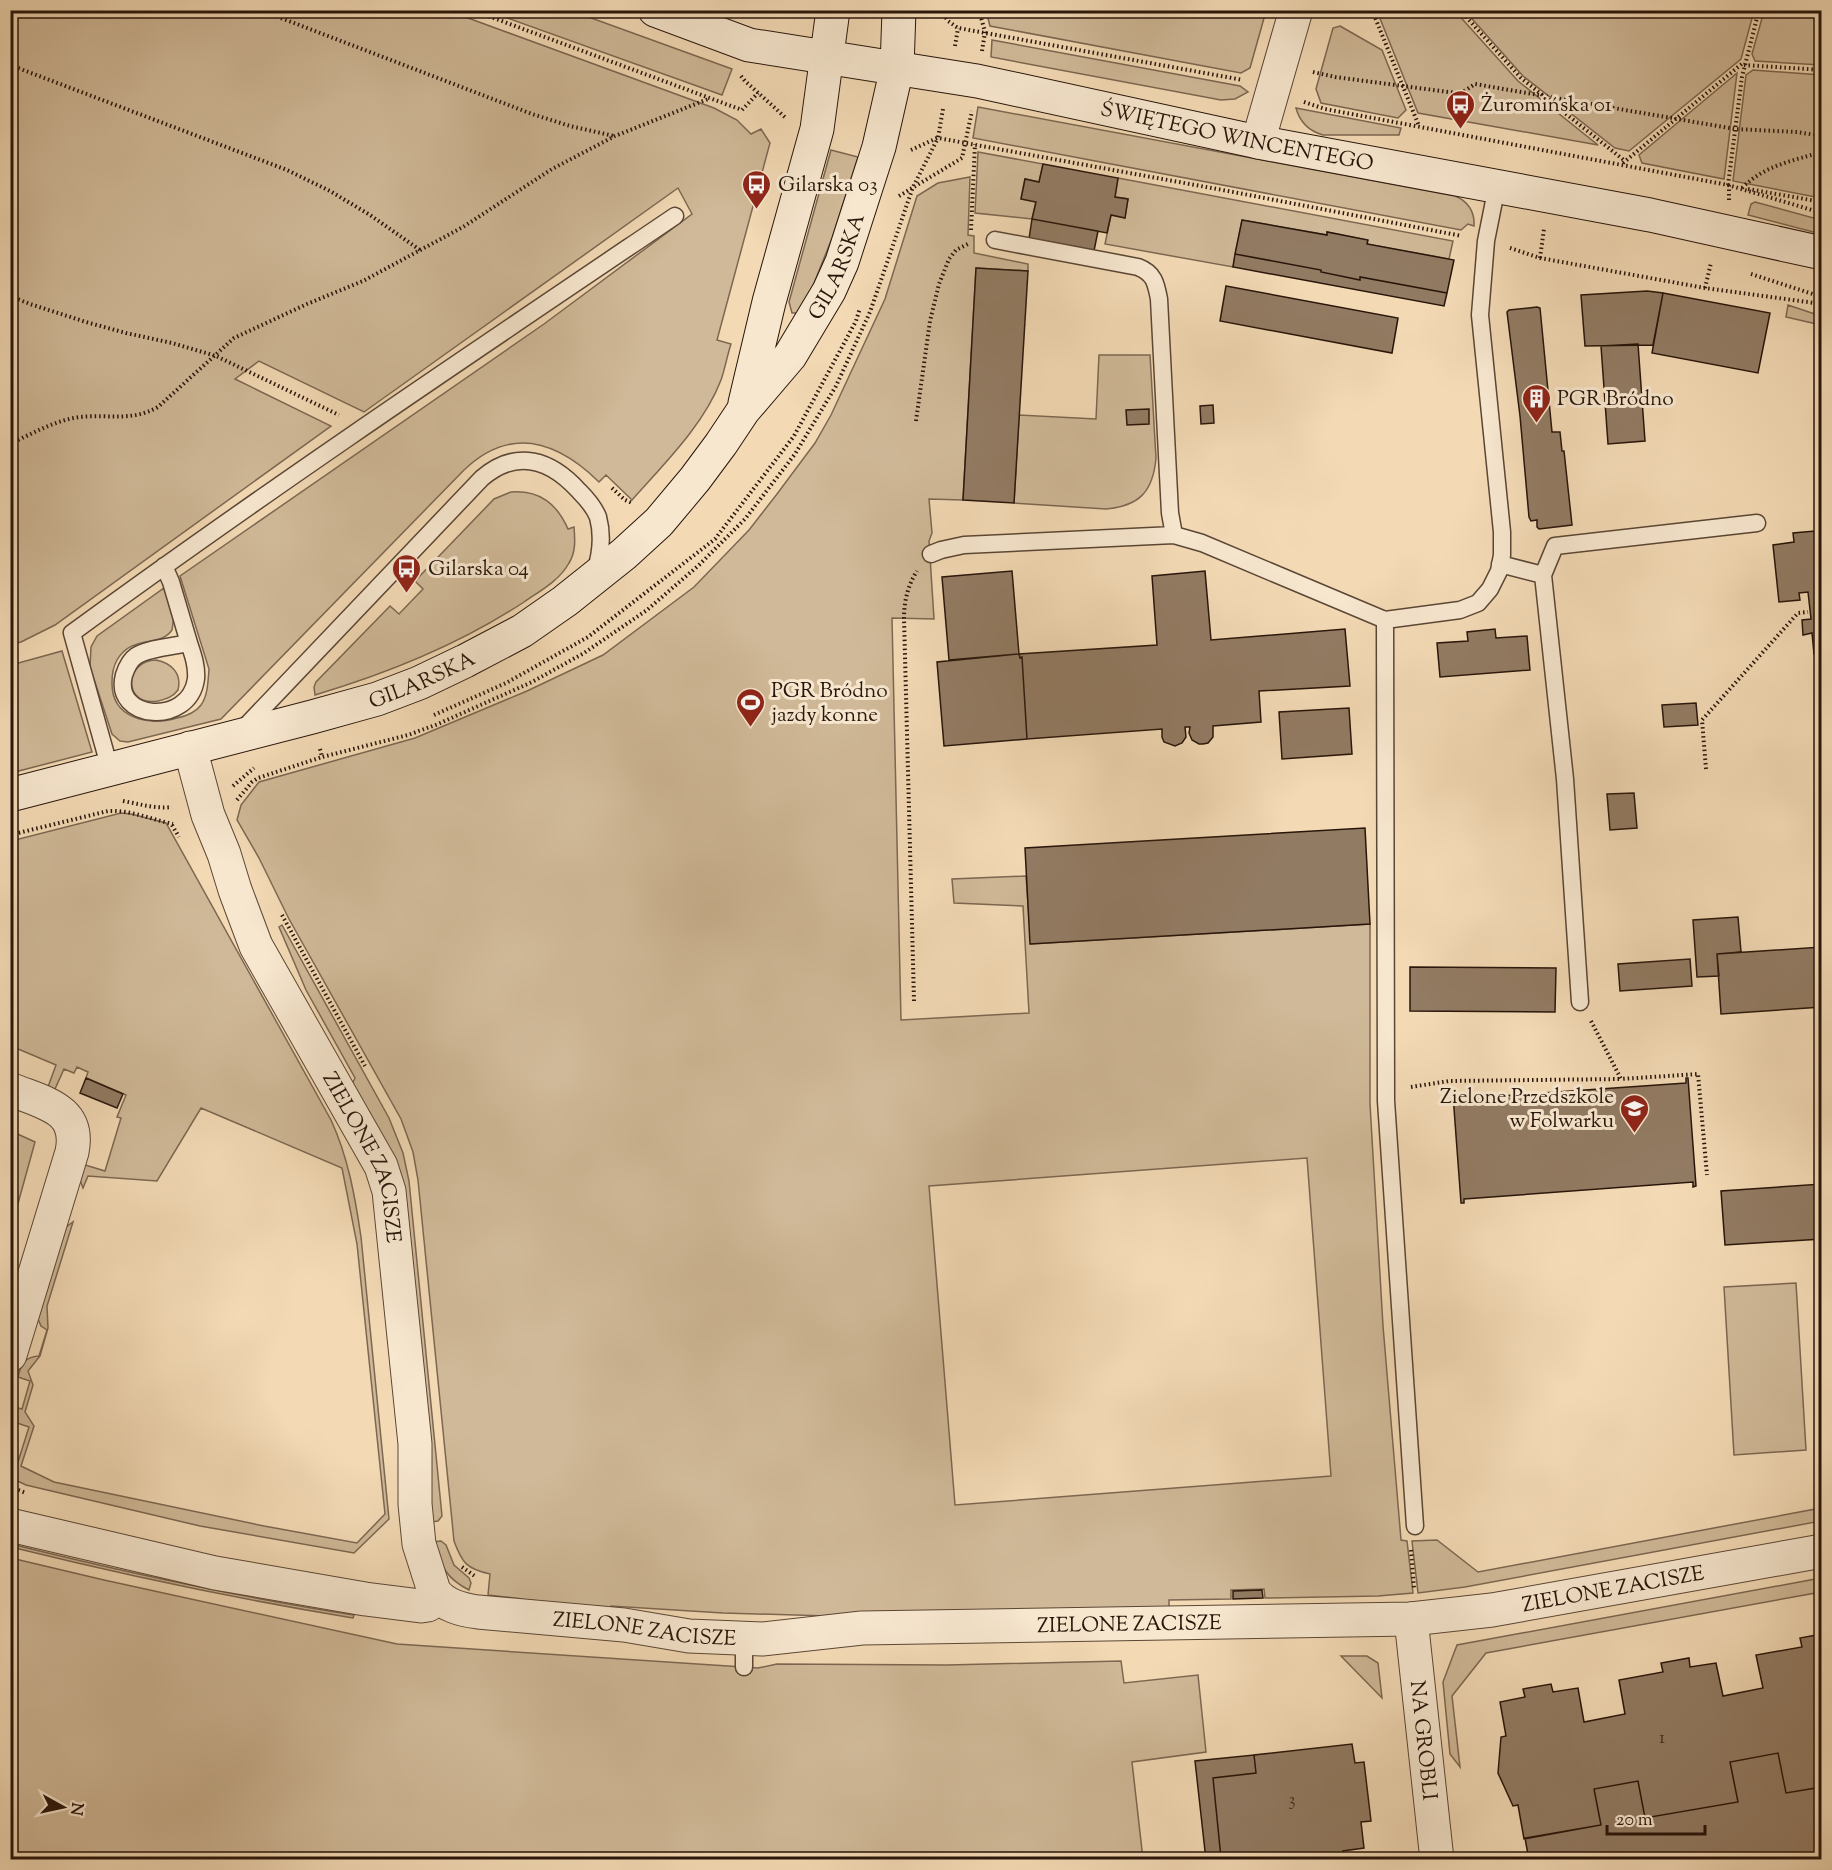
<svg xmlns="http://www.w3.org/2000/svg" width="1832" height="1870" font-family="'Sorts Mill Goudy',serif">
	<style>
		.green { fill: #d0b998; stroke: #7c6751; stroke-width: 1.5; fill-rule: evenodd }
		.building { fill: #927b63; stroke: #28150a; stroke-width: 1.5 }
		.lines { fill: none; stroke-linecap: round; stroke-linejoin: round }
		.lane-casing { stroke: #5b4635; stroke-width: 19 }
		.street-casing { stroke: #5b4635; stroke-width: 35 }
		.secondary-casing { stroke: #28150a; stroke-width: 35 }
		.path { stroke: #28150a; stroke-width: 4; stroke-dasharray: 1.5 3; stroke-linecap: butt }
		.lane { stroke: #f7e7cf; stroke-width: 16 }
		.street { stroke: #f7e7cf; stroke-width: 33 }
		.secondary { stroke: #f7e7cf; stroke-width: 33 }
		.labels { text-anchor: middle; stroke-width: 6; stroke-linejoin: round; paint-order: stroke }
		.number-label { font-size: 18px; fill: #422e20 }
		.poi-label { font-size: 21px; fill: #28150a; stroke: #f7e7cf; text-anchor: start }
		.street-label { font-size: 21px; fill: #28150a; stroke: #f7e7cf }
	</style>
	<rect width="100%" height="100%" fill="#f3dab5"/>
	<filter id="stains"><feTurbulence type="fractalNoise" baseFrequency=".00333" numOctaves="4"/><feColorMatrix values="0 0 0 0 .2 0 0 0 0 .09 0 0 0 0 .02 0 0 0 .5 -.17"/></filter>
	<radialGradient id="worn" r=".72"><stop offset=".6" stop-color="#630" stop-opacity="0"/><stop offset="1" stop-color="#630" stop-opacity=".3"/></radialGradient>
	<path class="green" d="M11,11h438l265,97 23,12 14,14 10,-5 9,14 -53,197 14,4c-4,12 -6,25 -10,36 -17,45 -58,85 -89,120l-26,-25 -7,7c-42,-41 -88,-57 -135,-12l-243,249 -93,23 -8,-1 -8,-7 -22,-67 1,-20 6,-11 67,-48 10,28 -2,14c-12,18 -40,4 -55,30 -4,7 -5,14 -5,22 -1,37 37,44 65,36 10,-2 18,-5 24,-13 7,-10 7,-24 8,-36l-29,-93 364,-252 148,-110 -14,-26 -314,224 -105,-51 -24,18 96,47 -276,199 -34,17 -10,2z
		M488,11h84l160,58 -10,26z
		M986,11v-1l280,1 -16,57 -9,5 -251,-47z
		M1377,11h78l63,70 80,64 -180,-32z
		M1465,11h289l-13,48 -112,92 -14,-3 -92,-72z
		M1764,11h57v54l-66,-4 -3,-7z
		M1340,26l42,24 24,60 -8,8 -77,-15 -5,-14 17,-61z
		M992,40l248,46 8,6 -13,7 -14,1 -230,-43z
		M1753,70l68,5v123l-88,-17 13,-106z
		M1737,73l-13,106 -82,-16 -3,-8z
		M978,107l477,89c13,5 20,16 19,30l-6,-2 -7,6 -488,-92z
		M1296,108l105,20 -2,7h-76c-14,-4 -23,-12 -27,-27z
		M831,150l27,7 -26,81 -29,73 -5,2h-6l-3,-11z
		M978,152l65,12 -4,18 -14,-3 -4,20 15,3 -4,17 -57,-6z
		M970,177l-2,58 6,1v17l54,11v7l-52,-3 -13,232 -34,-1 3,34 -3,8 5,78 -42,-1 9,402 128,-7 -6,-107 -69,-3 -2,-24 74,-3 5,68 339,-20v180l13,222 18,214 6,1 6,52 -35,3 -113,2 -1,-9 -33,1v9l-62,1v12l-307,5 -139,-4 -112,-7 -1,10 -88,-10v-7l-34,-4 2,-21c-23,-5 -28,-11 -36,-33l-36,-361 -5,-28 -12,-33 -112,-200 -30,-61 -22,-38 4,-15 18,-23 156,-44 112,-47 76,-36 91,-68 55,-57 28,-36 38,-51 16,-28 54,-116 32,-103 21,-13zM1307,1158l24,318 -376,29 -26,-319z
		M1118,178l335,63 -4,18 -82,-15v-4l-40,-8v3l-85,-15 -9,47 -128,-23 6,-29 14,2 3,-18 -13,-2z
		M1755,202l66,18v14l-73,-19 3,-11z
		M1788,305l33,11v9l-35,-8z
		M1099,355h51l6,103c-3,34 -17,48 -50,51l-92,-6 5,-88 77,4z
		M511,492c29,-2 46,12 57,37l6,-2c1,12 2,25 -5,36 -9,17 -29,28 -45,39 -65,43 -135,71 -209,93l-1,-8 2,-5 74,-76 9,8 24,-25 -8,-8 79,-82z
		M62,651l30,101 -81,21v-108z
		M156,660c16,3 26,14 22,30 -5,7 -12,9 -20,11 -35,6 -35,-40 -2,-41z
		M121,813l10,1 35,9 165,297c17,37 24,76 30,117l28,282 -35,34 -154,-27 -174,-41 -15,-7v-15l6,2 12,-38 -18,-6 -1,-15 12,3 8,-28 -12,-4c3,-13 6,-20 21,-21l8,-26 -6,-4 -3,-7 28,-92 7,-5 -26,84 1,22 -8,28 -12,15 5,14 -8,27 9,14 -13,40 33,16 210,44 93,17 28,-29 -28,-270 -15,-76 -141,-60 -44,73 -69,-5 -5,12 -3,-8 2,-16 23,7 16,-53 -4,-1 9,-22 -40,-17 2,-6 -11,-5 -3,6 -10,-4 -9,20 -2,1 -5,-3 8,-22 -45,-19v-205z
		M282,925l107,193 14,35 6,28 33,335 -4,5 -7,1 -31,-314 -50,-120 5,-10 -49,-88 -27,-63z
		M11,1131l24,11 -21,76 -4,-1z
		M1796,1283l10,167 -72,5 -10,-168z
		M1821,1508v13l-356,66 -47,6 -6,-52 25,-1 41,32z
		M441,1541l5,4 8,20 15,13 2,5 -2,7c-24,-12 -27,-24 -36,-48z
		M11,1544c113,28 227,53 343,71l-1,3c-115,-19 -229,-43 -342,-71z
		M11,1558l93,22 293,64 361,24 19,-4 170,1 174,-4 3,22 74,-8 8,77 -74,10 11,97 -1132,1z
		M1821,1578v14l-335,61 -34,43 8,71 -10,-13 -7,-72 14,-37z
		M1341,1656h26l11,7 4,35z"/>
	<path class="building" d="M1043,164l75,14 -3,19 13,2 -3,19 -14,-3 -4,18 -75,-14 4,-17 -15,-3 4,-20 14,3z
		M1032,219l66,12 -4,20 -65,-12z
		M1242,220l85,15v-3l41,8 -1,4 87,16 -7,33 -87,-16v3l-39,-8v-2l-86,-16z
		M1235,254l86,16v2l39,8v-3l87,16 -3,13 -211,-39z
		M976,268l52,3 -14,232 -51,-3z
		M1226,286l172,32 -6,35 -172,-32z
		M1647,291l16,2 -10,52 -68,1 -4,-51z
		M1663,293l107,20 -12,60 -106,-20z
		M1537,307l3,1 12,124h8l2,19h2l8,74 -33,4 -2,-2v-7l-6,1 -2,-4 -9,-101 -13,-104 2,-2z
		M1638,344l7,97 -37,3 -7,-98z
		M1213,405l1,18 -13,1 -1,-18z
		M1149,409v15l-22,1 -1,-15z
		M1815,531l1,9 6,-1v114l-8,1 -2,-21 -9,2 -1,-15 9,-1 -3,-27 -9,1 1,7 -21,2 -6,-57 21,-3 -1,-9z
		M1012,571l7,83 -70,6 -7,-83z
		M1205,571l6,69 134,-11 5,57 -91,5 2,31 -48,4v11l-5,6 -5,1h-4l-7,-4 -3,-7 1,-6h-5l1,10 -4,6 -7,3 -11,-4 -2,-5v-8l-135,10 -5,-82 -2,1 -1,-4 138,-9 -5,-69z
		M1495,629l1,9 31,-2 3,34 -90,7 -3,-34 31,-2 -1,-9z
		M1019,654l1,4 2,-1 5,82 -83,7 -7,-84z
		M1696,703l2,22 -34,2 -2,-22z
		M1349,708l3,46 -70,5 -3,-47z
		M1634,793l3,35 -27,2 -3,-36z
		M1365,828l5,96 -340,20 -5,-96z
		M1738,917l3,35 -24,2 2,22 -22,1 -4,-57z
		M1822,947v60l-101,7 -4,-60z
		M1690,959l2,27 -72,5 -2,-27z
		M1410,967l146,1 -1,44 -145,-1z
		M86,1078l37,16 -6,14 -37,-15z
		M1686,1078h2l8,108 -3,1v-5l-229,17v4h-3l-8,-108h2l1,4 230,-16z
		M1822,1184v55l-97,6 -4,-54z
		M1262,1590l1,8 -30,1v-8z
		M1822,1634v153l-36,6 -8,-40 -48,9 8,40 -93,16 -7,-37 -44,8 7,36 -77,14 -6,-34 -5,1 -15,-33 3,-36 5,-1 -6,-34 25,-5 -2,-8 28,-5 2,8 25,-4 6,34 41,-8 -6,-34 44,-8 -2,-9 28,-5 1,9 26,-4 7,33 40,-8 -7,-33 46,-8 -2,-9z
		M1352,1744l3,19 9,-1 7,59 -10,1 3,26 -21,3 1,9h-76v-7l-47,5 -8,-80 43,-5 -2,-18z
		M1778,1753l8,40 36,-6v73h-293l-4,-22 76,-13 -7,-36 44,-8 7,37 93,-16 -8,-40z
		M1254,1755l2,18 -43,5 8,80 47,-5v7h-62l-11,-99z"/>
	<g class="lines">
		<defs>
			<path id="lane" d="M995,240l143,27c16,6 18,16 21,32l11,214 4,22 28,8 183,77 75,-10 18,-7 12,-14 9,-18 3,-16v-23l-22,-217 6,-74 11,-55
				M931,554l10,-4 23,-5 210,-10
				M1500,564l43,11 22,204 15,223
				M164,566l7,16 18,61c-14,3 -41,5 -53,13 -6,4 -10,13 -12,19 -12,45 65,52 72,4 1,-13 -3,-24 -7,-36
				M1543,575l12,-29 202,-23
				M1385,620l1,481 29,425
				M243,729l239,-251c35,-30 69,-18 97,13 8,8 15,16 19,26 5,19 3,37 -3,55
				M110,769l-38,-136c197,-144 400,-280 603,-417
				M744,1667v-29"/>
			<g id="street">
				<path d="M1258,142l38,-132"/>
				<path id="s1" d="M190,748l18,67 16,39 11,36 21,56 125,220 8,25 26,253v60l4,40 15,47c10,15 28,19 44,21l146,13 65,11 73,3 100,-11 549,-9 81,-9 330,-59"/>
				<path d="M10,1089c33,14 71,19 62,63l-62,203"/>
				<path d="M10,1525l205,48 150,26 56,7 7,-1 9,-9"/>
				<path id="s2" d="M1411,1619l26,241"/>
			</g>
			<g id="secondary">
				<path id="s3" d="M655,10l94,35 228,36 281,61 392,73 172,38"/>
				<path d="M745,403l24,-101 48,-173 16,-119"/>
				<path id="s4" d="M10,795l302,-78 65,-18 42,-16 46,-22 57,-30 43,-30 59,-47 35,-32 36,-43 26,-35 22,-33 47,-55 39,-65 13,-29 37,-115 18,-79 2,-58"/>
			</g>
		</defs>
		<use href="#lane" class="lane-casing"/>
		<use href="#street" class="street-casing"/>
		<use href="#secondary" class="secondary-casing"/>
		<path class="path" d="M260,10l272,104 38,12 44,10
			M472,10l270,100 16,-17
			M941,10l7,11 10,7 285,52
			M979,10l6,22 -3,19
			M1372,10l47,116
			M1460,10l61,68 104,83
			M955,46l3,-18
			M10,65l277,105 43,21 40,24 50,35
			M1744,65l78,5
			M1313,72l22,5 121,16 7,-1 12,-8 260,45 62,3 25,4
			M741,76l4,5 41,37
			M1304,102l21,7 403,76 94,28
			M943,109l-5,29 290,53 234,45
			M911,150l26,-12
			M1623,163l121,-101
			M1728,185l14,-108 17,-67
			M1742,188c23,-23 50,-27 80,-36
			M1748,189l74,13
			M899,196l63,-38 10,-47
			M1729,200v-15
			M971,230l4,-86
			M1510,248l30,10 165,30 117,16
			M1540,258l4,-29
			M1751,274l71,23
			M1705,288l6,-25
			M10,296l20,8 56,18 40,11 46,10 44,13 123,59
			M916,421l14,-100 9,-37 10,-25 7,-9 14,-7
			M10,444c23,-11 46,-24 70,-27 29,-3 51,5 78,-10l76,-69 73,-34 56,-23 100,-54 89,-58 63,-33 93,-37
			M612,488l13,12 7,3
			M434,715l72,-32 82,-46 127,-98 79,-103 62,-115 4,-13
			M320,749l2,8 86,-22 30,-11 94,-42 52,-29 63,-43 52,-45 46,-46 50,-65 41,-68 34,-74 43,-125 25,-49
			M1706,769l-4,-49 96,-107 10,-1
			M233,786l21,-18
			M237,800l15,-18 6,-4 64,-21
			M123,801c17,3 32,8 49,6
			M172,825l7,12
			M10,835l98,-24c23,-1 42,8 65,13
			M282,915l83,151
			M914,1001l-10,-383c0,-17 4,-33 13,-47
			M1591,1021l30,58 77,-5 9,101
			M1411,1087l38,-6 172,-2
			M10,1487l16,6
			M1411,1550l3,38
			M462,1567l14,10"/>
		<use href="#lane" class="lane"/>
		<use href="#street" class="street"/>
		<use href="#secondary" class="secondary"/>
	</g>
	<defs>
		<symbol id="bus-pin" viewBox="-11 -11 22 30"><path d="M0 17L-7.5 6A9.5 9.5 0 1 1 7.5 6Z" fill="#8f2418" stroke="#f7e7cf"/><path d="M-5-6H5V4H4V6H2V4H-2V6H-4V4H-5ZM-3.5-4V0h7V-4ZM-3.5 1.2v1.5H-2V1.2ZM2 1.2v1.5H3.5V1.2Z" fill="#fff"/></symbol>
		<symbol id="building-pin" viewBox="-11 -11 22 30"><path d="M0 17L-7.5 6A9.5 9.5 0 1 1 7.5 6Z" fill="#8f2418" stroke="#f7e7cf"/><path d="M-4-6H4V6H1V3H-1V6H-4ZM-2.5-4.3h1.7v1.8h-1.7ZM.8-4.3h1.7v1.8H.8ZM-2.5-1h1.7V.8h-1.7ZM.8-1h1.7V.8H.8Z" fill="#fff"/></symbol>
		<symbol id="stadium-pin" viewBox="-11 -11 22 30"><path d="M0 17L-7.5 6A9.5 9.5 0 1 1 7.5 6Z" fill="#8f2418" stroke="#f7e7cf"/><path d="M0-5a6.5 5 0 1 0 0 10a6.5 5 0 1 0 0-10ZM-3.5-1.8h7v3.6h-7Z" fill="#fff"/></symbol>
		<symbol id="school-pin" viewBox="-11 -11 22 30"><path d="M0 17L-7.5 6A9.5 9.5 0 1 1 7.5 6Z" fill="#8f2418" stroke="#f7e7cf"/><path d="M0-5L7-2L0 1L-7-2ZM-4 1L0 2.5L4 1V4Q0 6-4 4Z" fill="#fff"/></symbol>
	</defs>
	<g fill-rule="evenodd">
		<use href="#bus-pin" x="1444" y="88" width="33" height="45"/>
		<use href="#bus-pin" x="740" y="168" width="33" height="45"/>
		<use href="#building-pin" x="1520" y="382" width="33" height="45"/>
		<use href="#bus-pin" x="390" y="552" width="33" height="45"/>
		<use href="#stadium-pin" x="734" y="686" width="33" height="45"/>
		<use href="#school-pin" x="1618" y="1092" width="33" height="45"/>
	</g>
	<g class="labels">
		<g class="number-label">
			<text x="1662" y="1743">1</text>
			<text x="1292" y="1805">3</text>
		</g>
		<g class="poi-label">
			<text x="1481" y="111">Żuromińska 01</text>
			<text x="778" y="191">Gilarska 03</text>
			<text x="1557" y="405">PGR Bródno</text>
			<text x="428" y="575">Gilarska 04</text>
			<text x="771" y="697">PGR Bródno<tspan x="771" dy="24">jazdy konne</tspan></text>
			<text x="1614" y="1103" text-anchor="end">Zielone Przedszkole<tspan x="1614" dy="24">w Folwarku</tspan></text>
		</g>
		<g class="street-label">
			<text dy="7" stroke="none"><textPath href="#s3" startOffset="597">ŚWIĘTEGO WINCENTEGO</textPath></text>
			<text dy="7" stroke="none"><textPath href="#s4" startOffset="1028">GILARSKA</textPath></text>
			<text dy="7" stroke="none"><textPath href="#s4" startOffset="428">GILARSKA</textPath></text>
			<text dy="7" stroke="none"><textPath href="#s1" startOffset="448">ZIELONE ZACISZE</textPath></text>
			<text dy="7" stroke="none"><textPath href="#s1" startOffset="2082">ZIELONE ZACISZE</textPath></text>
			<text dy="7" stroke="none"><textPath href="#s1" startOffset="1596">ZIELONE ZACISZE</textPath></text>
			<text dy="7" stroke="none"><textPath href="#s1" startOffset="1110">ZIELONE ZACISZE</textPath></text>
			<text dy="7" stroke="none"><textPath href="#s2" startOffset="122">NA GROBLI</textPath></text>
		</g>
	</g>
	<rect width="1832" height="1870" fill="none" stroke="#f3dab5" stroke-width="36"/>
	<rect x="12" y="12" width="1808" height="1846" fill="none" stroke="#28150a" stroke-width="3"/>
	<rect x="18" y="18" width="1796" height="1834" fill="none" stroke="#28150a" stroke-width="1.5"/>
	<g transform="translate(63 1807) rotate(98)" stroke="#f7e7cf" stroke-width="4.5" paint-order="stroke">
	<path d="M0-4.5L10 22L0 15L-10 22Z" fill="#28150a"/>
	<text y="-9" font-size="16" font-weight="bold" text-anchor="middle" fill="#28150a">N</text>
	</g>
	<path d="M1607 1825v9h98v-9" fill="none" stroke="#28150a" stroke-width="3"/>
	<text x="1616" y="1825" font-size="18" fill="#28150a" stroke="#f7e7cf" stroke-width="4.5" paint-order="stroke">20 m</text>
	<rect width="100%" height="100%" filter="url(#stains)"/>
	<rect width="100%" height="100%" fill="url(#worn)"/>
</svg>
